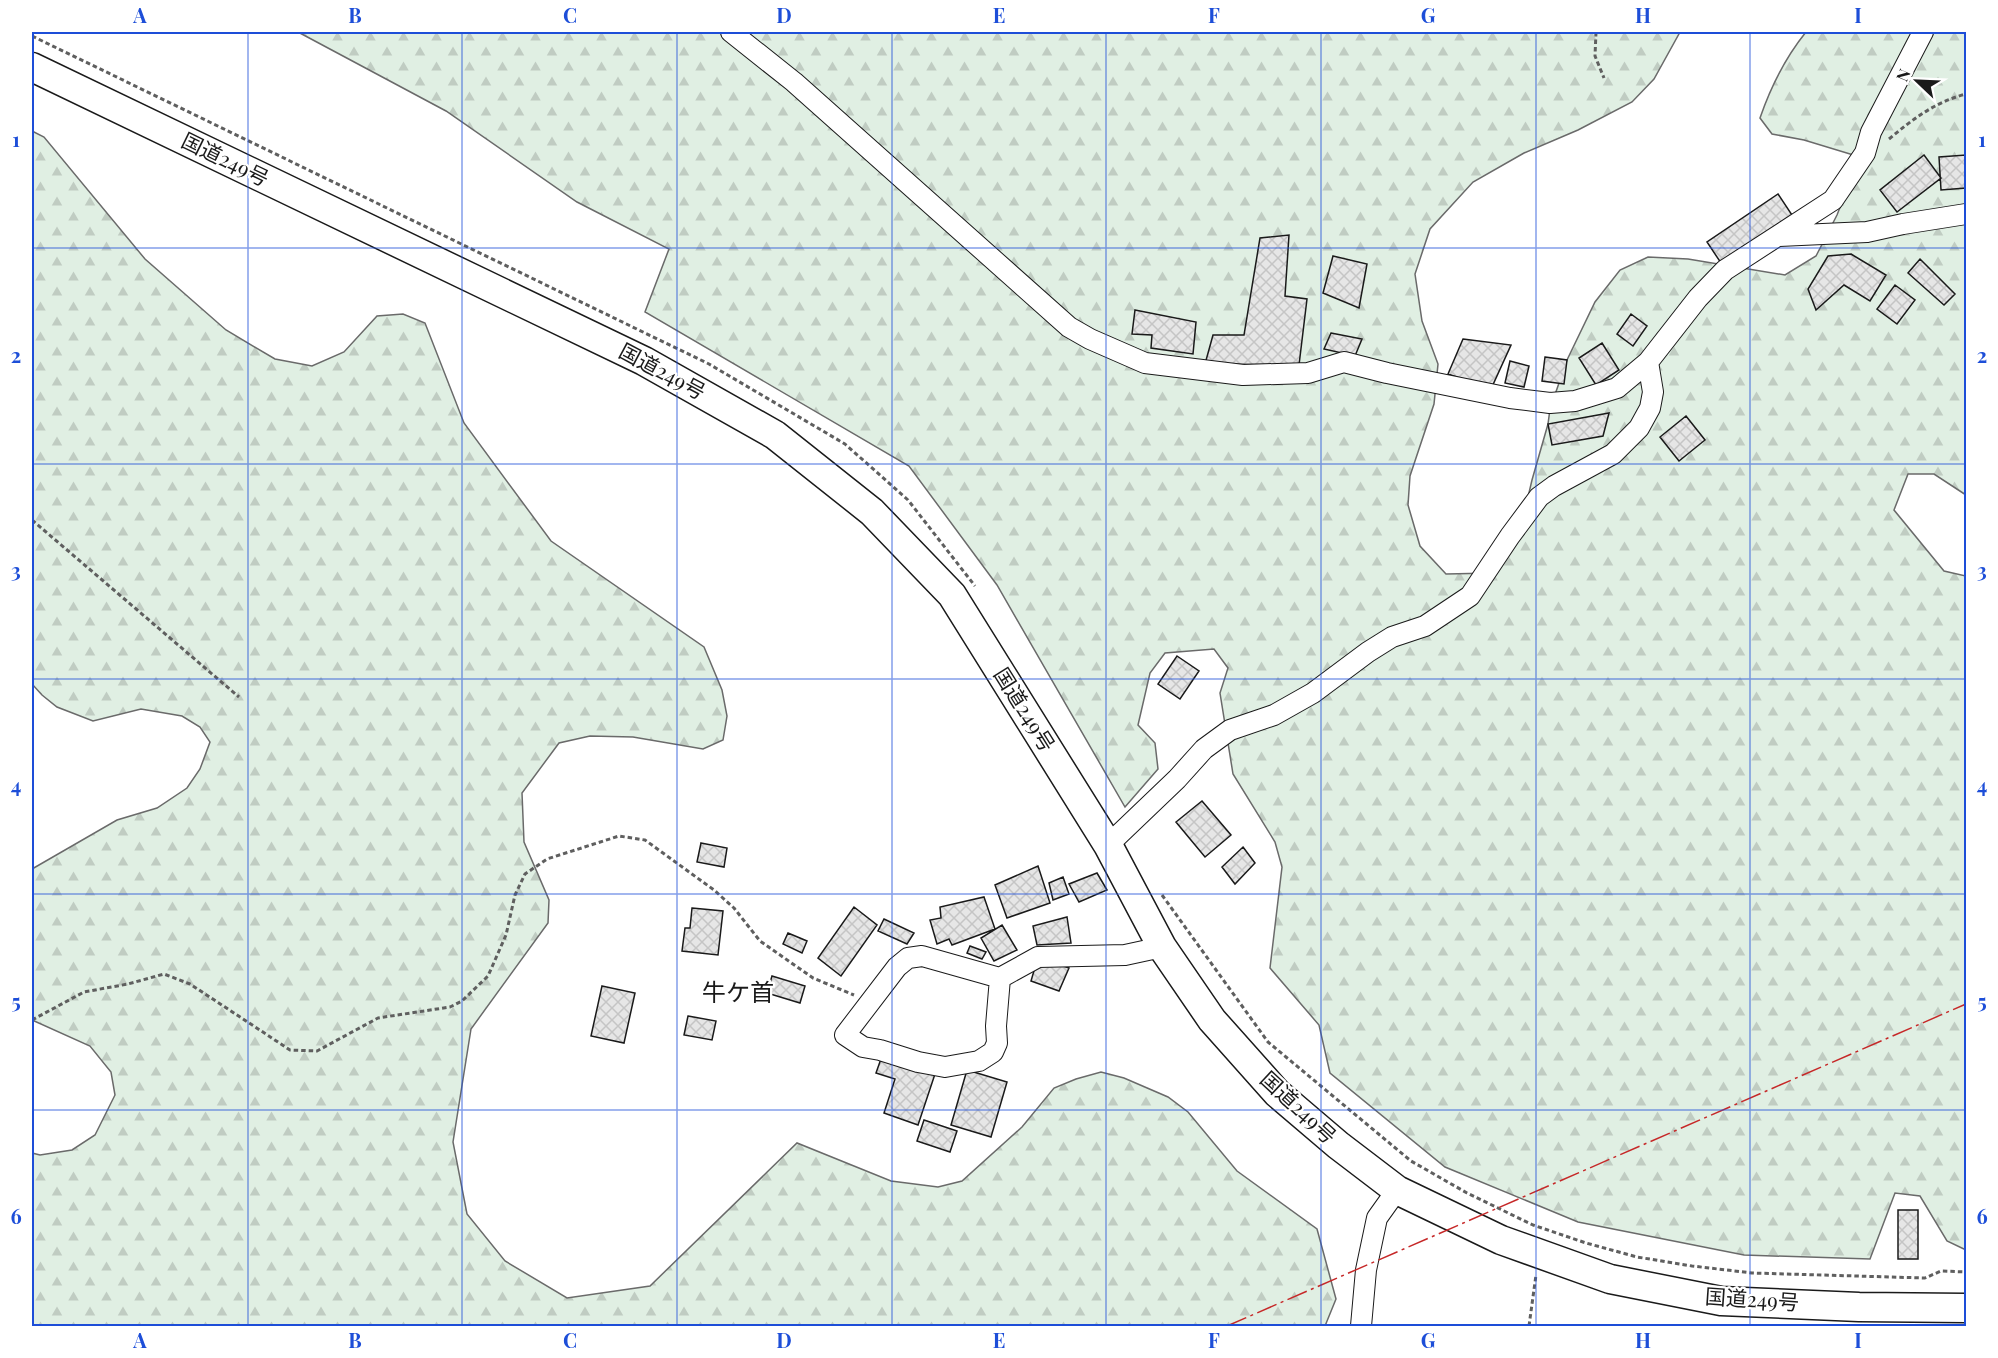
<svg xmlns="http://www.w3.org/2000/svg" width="1998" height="1358" font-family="'Playfair Display','Noto Sans JP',serif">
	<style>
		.forest { fill: url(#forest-firs); stroke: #6a6a6a; stroke-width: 1.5 }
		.building { fill: url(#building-cross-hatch); stroke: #1a1a1a; stroke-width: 1.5 }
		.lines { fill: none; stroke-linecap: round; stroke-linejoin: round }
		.minor-casing { stroke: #1a1a1a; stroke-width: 22 }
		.highway-casing { stroke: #1a1a1a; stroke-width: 31 }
		.path { stroke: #5f5f5f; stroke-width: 3; stroke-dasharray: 4.5 3; stroke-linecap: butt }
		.minor { stroke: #fff; stroke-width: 20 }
		.highway { stroke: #fff; stroke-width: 28 }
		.power { stroke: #c62828; stroke-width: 1.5; stroke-dasharray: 21 4.5 3 4.5; stroke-linecap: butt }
		.grid { fill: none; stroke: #1d4ed8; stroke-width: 1.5; stroke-opacity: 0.55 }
		.labels { text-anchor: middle; stroke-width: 4.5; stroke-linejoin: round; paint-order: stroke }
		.street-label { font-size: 21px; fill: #1a1a1a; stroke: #fff }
		.quarter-label { font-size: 24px; fill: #1a1a1a; stroke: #fff }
		.neatline { fill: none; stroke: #1d4ed8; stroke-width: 2 }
		.grid-label { font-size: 20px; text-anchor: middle; font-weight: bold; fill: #1d4ed8 }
	</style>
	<defs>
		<pattern id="forest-firs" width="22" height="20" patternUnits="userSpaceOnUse" patternTransform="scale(1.5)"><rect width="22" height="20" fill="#e0efe3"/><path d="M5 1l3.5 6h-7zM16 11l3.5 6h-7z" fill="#c0ccc2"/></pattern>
		<pattern id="building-cross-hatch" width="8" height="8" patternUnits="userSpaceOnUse" patternTransform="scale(1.5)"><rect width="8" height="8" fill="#e6e6e6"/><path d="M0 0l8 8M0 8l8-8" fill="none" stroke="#c5c5c5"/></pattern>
	</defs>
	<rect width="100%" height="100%" fill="#fff"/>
	<path class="forest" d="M298,32h1382l-26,47 -22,23 -54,28 -54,23 -51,29 -43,47 -15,45 7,47 16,43 -4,40 -24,72 -2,29 12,41 26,28 47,-1 27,-42 12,-51 16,-56 2,-15 17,-49 28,-58 25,-32 28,-13 40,2 97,16 31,-19 21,-41 23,-58 -56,-17 -32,-6 -12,-16c11,-32 25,-60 46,-86h160v463l-32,-21h-26l-14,36 50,61 22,5v674l-19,-9 -27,-45 -25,-3 -25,66 -126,-4 -166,-33 -133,-55 -115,-94 -11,-48 -49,-57 12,-101 -7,-25 -42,-68 -13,-81 8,-25 -14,-19 -49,4 -15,20 -12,52 17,18 3,26 -33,38 -128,-222 -88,-119 -264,-154 24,-63 -92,-47 -131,-91z
		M32,131l12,6 101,122 81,71 49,29 37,7 32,-14 33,-36 26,-2 22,9 39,100 87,118 153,106 18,43 5,26 -4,24 -20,9 -70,-12 -43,-1 -31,7 -37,50 2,49 25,58 -1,23 -77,106 -18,113 14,72 38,47 62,37 83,-12 147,-143 94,38 47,6 24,-6 60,-54 32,-39 22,-9 25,-7 23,6 44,19 20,15 49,59 80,58 19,70 -11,27h-1293v-173l8,2 32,-5 23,-15 20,-40 -4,-23 -21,-26 -58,-26v-151l85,-49 40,-12 30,-20 13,-19 10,-27 -10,-15 -18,-11 -41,-7 -48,12 -36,-14 -15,-12 -10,-11z"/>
	<path class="building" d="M1924,155l17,23 -44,34 -17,-22z
		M1966,155v33l-25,2 -2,-33z
		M1778,194l14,21 -71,48 -14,-21z
		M1289,235l-4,61 22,3 -8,66 -94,-1 8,-29h31l16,-97z
		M1851,254l35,21 -16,26 -26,-16 -28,25 -8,-21 20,-33z
		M1333,256l34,8 -8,44 -36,-15z
		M1920,259l35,35 -11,11 -36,-32z
		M1895,285l20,15 -18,24 -20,-15z
		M1135,310l61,12 -3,32 -42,-6 1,-13 -20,-1z
		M1631,314l16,12 -14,20 -16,-12z
		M1331,333l31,6 -7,17 -31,-7z
		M1463,339l48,6 -20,44 -43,-15z
		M1602,343l17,27 -23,15 -17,-27z
		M1545,357l22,3 -3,24 -22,-3z
		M1510,361l19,5 -5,21 -19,-4z
		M1609,413l-6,23 -51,9 -4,-21z
		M1686,416l19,24 -26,21 -19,-24z
		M1177,656l22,15 -19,28 -22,-15z
		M1202,801l29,34 -26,22 -29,-35z
		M701,843l26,5 -3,19 -27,-5z
		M1243,847l12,16 -20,21 -13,-17z
		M1038,866l12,37 -43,15 -12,-33z
		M1097,873l10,17 -28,12 -10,-18z
		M1063,877l6,17 -16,6 -4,-17z
		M984,897l11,32 -43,16 -3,-6 -12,5 -7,-24 11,-2 -1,-11z
		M854,907l23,18 -36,51 -23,-18z
		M692,908l31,3 -5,44 -36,-4 3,-23h5z
		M1067,917l4,26 -34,2 -4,-19z
		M884,919l30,14 -7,11 -29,-13z
		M1002,925l15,25 -23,11 -13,-23z
		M788,933l19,8 -5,12 -19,-9z
		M970,946l16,6 -4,7 -15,-6z
		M1038,957l31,11 -10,23 -28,-10z
		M772,976l33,10 -5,17 -33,-10z
		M602,986l33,7 -11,50 -33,-7z
		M688,1016l28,5 -4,19 -28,-5z
		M882,1056l53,18 -17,51 -34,-12 11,-34 -19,-6z
		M967,1070l40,12 -16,55 -40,-12z
		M924,1120l33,11 -7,21 -33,-11z
		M1898,1210h20v49h-20z"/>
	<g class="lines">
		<defs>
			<path id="minor" d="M731,32l63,50 275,245 21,12 55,24 98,12 65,-2 36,-11 43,11 123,25 40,5 25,-2 42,-13 31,-26 50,-64 27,-28 108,-70 32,-47 6,-21 52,-100
				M1779,236l88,-4 36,-8 63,-10
				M1108,845l69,-66 27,-30 26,-19 44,-15 39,-22 55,-41 24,-15 33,-11 45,-30 40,-60 29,-39 15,-11 59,-32 26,-26 11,-20 3,-16 -5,-30
				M1000,978l-4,48 1,17 -4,9 -14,9 -34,6 -27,-5 -38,-12 -17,-3 -18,-12 52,-68 11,-9 14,-2 78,22 38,-21 87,-2 37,-8
				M1361,1326l5,-56 11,-52 20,-28"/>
			<path id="highway" d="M32,67l612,294 131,74 97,77 80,83 156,250 54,102 50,73 65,73 61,52 59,45 104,50 109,39 111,22 138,6 107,1"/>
		</defs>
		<use href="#minor" class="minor-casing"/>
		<use href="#highway" class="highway-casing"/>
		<path class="path" d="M1596,32l-1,24 9,22
			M32,36l677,328 136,80 63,56 67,86
			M1889,139c24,-20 46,-37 77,-45
			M32,520l207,177
			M1162,895l106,147 143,119 56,32 66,32 53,18 51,14 55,9 60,7 173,5 16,-7 25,1
			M32,1020l52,-28 44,-8 36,-10 26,10 100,66 27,1 61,-33 72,-11 12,-6 26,-25 18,-41 9,-40 10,-21 22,-15 72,-23 26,4 69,50 20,18 26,33 53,37 41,17
			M1529,1326l7,-51"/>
		<use href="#minor" class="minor"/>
		<use href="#highway" class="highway"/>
		<path class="power" d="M1227,1326l739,-322"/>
	</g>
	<path class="grid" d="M248,32v1294M462,32v1294M677,32v1294M892,32v1294M1106,32v1294M1321,32v1294M1536,32v1294M1750,32v1294M32,248h1934M32,464h1934M32,679h1934M32,894h1934M32,1110h1934"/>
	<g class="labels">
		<g class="street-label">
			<text transform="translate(225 160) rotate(26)" y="7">国道249号</text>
			<text transform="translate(662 372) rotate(28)" y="7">国道249号</text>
			<text transform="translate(1024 710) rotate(58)" y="7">国道249号</text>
			<text transform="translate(1298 1108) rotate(43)" y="7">国道249号</text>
			<text transform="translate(1752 1300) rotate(4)" y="7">国道249号</text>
		</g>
		<g class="quarter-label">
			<text x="738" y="1001">牛ケ首</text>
		</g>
	</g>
	<rect width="1998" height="1358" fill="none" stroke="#ffffff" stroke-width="66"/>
	<g transform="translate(1917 81) rotate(293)" stroke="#ffffff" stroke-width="4.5" paint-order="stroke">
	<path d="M0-4.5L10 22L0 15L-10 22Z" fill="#1a1a1a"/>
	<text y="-9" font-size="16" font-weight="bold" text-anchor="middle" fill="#1a1a1a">N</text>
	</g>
	<rect x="33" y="33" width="1932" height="1292" class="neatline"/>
	<g class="grid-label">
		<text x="140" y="23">A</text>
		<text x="355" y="23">B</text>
		<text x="570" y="23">C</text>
		<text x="784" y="23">D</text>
		<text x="999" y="23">E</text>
		<text x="1214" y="23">F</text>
		<text x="1428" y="23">G</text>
		<text x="1643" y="23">H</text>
		<text x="1858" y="23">I</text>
		<text x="16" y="147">1</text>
		<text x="1982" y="147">1</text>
		<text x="16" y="363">2</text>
		<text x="1982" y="363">2</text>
		<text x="16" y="578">3</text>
		<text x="1982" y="578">3</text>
		<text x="16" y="793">4</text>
		<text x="1982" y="793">4</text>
		<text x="16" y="1009">5</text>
		<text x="1982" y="1009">5</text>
		<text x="16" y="1224">6</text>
		<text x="1982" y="1224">6</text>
		<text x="140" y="1348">A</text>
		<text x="355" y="1348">B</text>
		<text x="570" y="1348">C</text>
		<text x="784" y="1348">D</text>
		<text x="999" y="1348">E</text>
		<text x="1214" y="1348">F</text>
		<text x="1428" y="1348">G</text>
		<text x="1643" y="1348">H</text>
		<text x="1858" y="1348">I</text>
	</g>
</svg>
